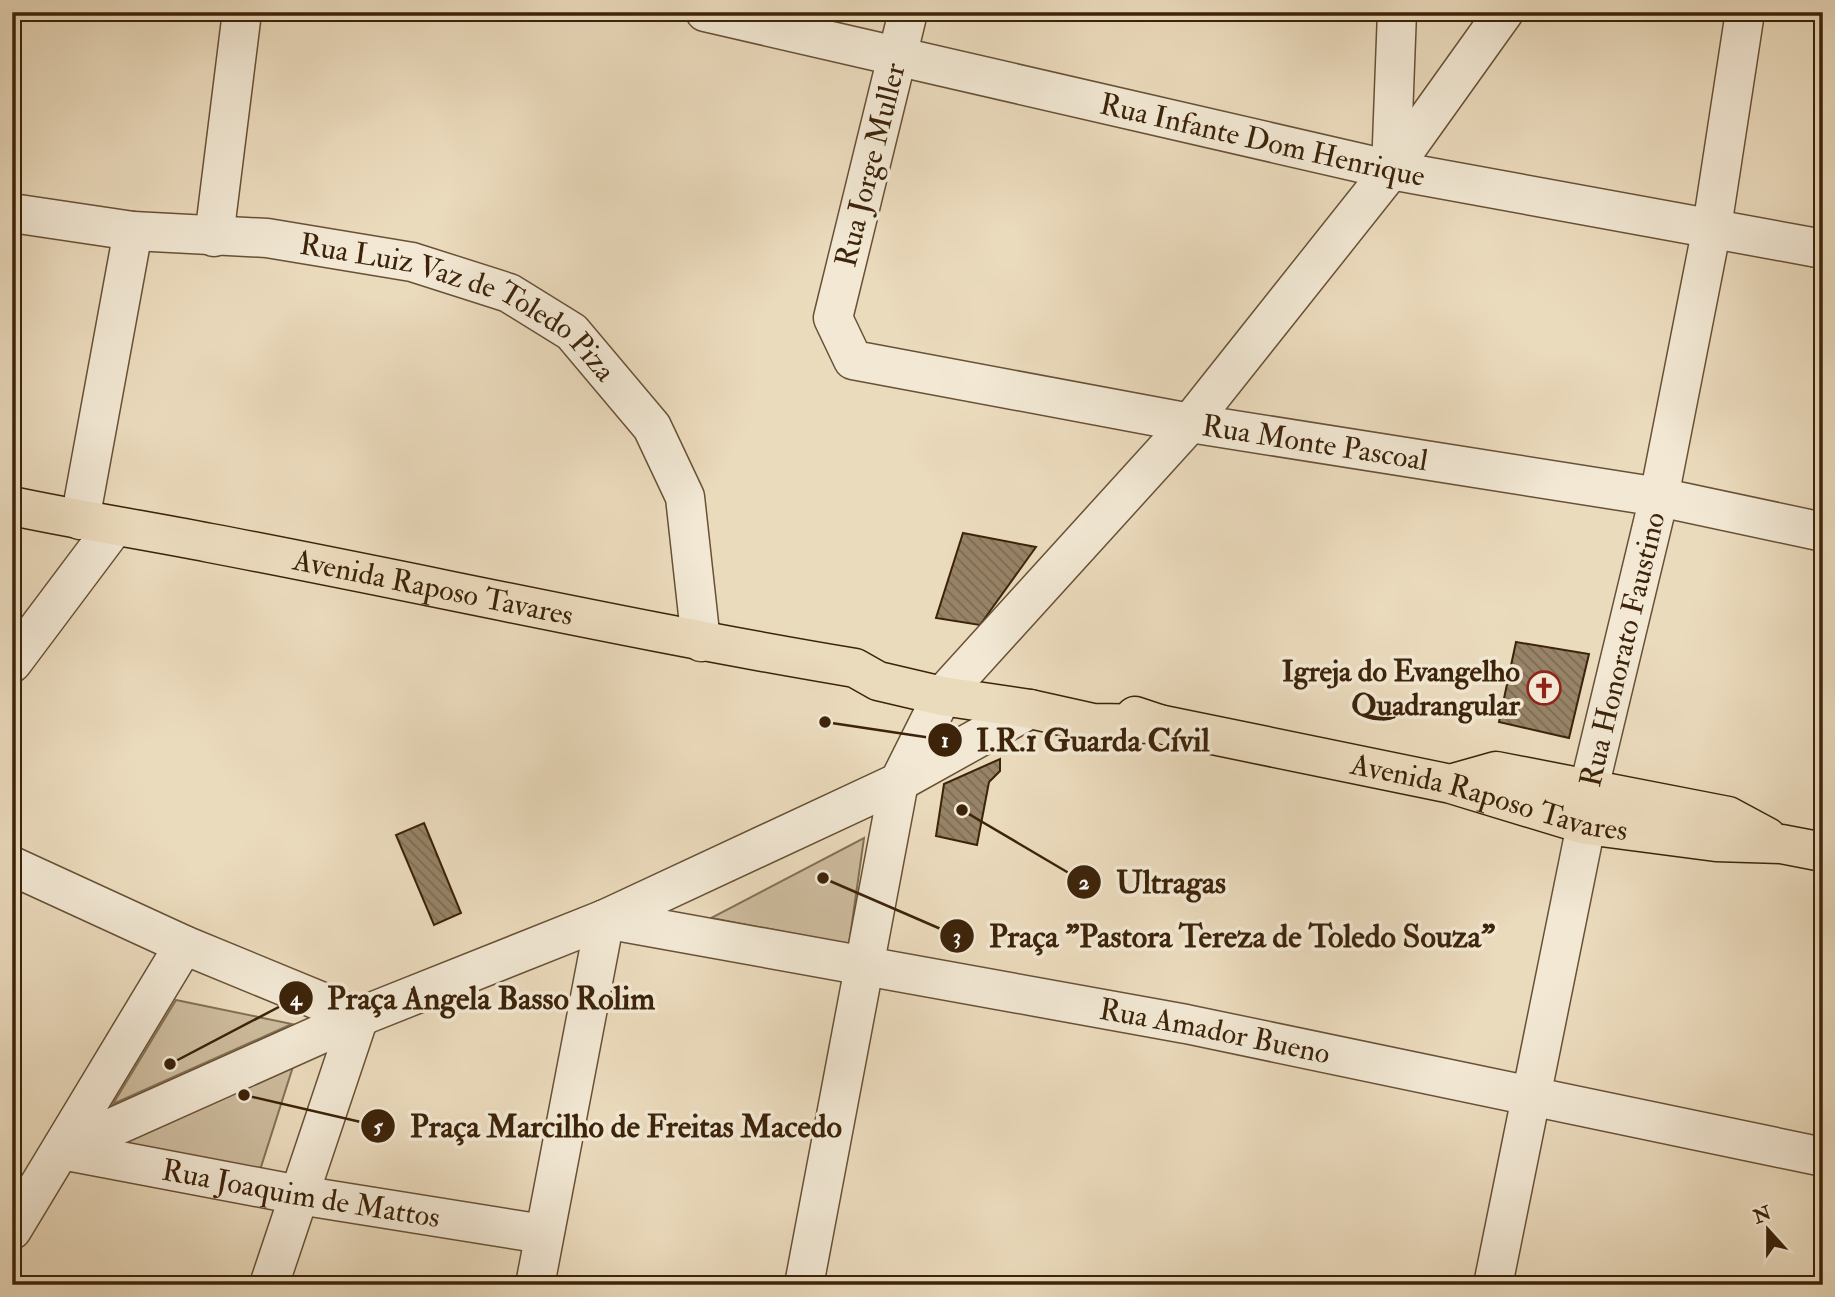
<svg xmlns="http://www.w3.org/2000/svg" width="1835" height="1297" font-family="'IM FELL Double Pica',serif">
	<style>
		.park { fill: #cdbc9e; stroke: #847054; stroke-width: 2 }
		.building { fill: url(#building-back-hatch); stroke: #3c2309; stroke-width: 2 }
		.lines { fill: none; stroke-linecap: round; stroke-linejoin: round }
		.minor-casing { stroke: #685136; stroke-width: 41 }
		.major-casing { stroke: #3c2309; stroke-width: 41 }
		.minor { stroke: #f2e8d4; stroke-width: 38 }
		.major { stroke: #ebdbbd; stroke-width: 38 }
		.labels { text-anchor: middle; stroke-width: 7; stroke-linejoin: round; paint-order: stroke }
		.street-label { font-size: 30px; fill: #3c2309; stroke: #f2e8d4 }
		.poi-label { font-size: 30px; font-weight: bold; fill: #3c2309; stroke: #f2e8d4; text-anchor: end }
		.leader { fill: none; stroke: #3c2309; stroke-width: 2.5 }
		.callout-dot { fill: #3c2309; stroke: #f2e8d4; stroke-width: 2.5 }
		.mark-label { font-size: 21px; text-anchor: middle; font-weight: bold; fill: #fff }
		.callout-label { font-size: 32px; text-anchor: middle; font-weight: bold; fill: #3c2309; stroke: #f2e8d4; stroke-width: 7; stroke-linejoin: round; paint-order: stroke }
	</style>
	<defs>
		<pattern id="building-back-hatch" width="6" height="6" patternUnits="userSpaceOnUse" patternTransform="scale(1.75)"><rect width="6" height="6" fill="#978367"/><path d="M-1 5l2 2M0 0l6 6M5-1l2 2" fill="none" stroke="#7c6b53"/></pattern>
	</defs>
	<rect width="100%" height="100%" fill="#ebdbbd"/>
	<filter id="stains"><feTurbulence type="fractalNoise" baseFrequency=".00286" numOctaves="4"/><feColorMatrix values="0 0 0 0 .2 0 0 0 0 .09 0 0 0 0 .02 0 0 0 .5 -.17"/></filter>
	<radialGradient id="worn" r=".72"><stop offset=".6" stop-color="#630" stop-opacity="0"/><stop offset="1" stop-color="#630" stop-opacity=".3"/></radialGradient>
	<path class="park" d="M864,838l-15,106 -138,-26z
		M176,1000l116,24 -179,80z
		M298,1051l-38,119 -148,-30z"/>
	<path class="building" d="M963,533l73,14 -56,78 -44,-7z
		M1516,642l73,12 -20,84 -70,-16z
		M1000,759v12l-11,11 -12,63 -41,-9 8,-52z
		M424,823l37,90 -27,12 -38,-90z"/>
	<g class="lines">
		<defs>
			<g id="minor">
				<path id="s1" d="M705,12l686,158 432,79"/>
				<path id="s2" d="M908,12l-75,306 20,42 337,63 469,74 164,35"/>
				<path d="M1391,170l6,-158"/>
				<path id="s3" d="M12,213l121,18 134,7 145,24 97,31 63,39 80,95 33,70 16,145"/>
				<path d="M214,237l28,-225"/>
				<path d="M80,520l53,-289"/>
				<path d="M12,663l102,-136"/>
				<path d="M12,866l172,79 175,72"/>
				<path id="s4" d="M605,919l581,105 637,133"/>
				<path d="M62,1150l297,-133 246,-98 294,-137 131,-73"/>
				<path id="s5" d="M62,1150l237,45 244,39"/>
				<path d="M12,1230l172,-285"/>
				<path d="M269,1285l90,-268"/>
				<path d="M535,1285l70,-366"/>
				<path d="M804,1285l95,-503 43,-86 248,-273 201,-253 113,-158"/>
				<path id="s6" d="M1493,1285l93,-460 3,-37 70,-291 53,-270 33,-215"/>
			</g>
			<g id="major">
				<path id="s7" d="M12,506c66,14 132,24 198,37 216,41 429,89 645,125l23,13 64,15 88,13 63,14 66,1"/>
				<path id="s8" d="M1135,716l24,8 292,60 135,41 130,17 65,2 42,8"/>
				<path d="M1457,782l39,-11 232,45 39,21"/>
			</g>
		</defs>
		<use href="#minor" class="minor-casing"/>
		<use href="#major" class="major-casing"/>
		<use href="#minor" class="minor"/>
		<use href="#major" class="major"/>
	</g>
	<defs>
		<symbol id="church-ring" viewBox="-11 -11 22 22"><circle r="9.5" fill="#f2e8d4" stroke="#8f2418" stroke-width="1.5"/><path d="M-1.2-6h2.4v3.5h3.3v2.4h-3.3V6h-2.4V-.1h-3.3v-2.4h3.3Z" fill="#8f2418"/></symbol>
	</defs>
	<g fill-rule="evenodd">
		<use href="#church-ring" x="1525" y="669" width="38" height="38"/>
	</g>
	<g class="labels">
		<g class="street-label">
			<text dy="10" stroke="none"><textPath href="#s1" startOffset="572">Rua Infante Dom Henrique</textPath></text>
			<text transform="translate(870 165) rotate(-76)" y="10">Rua Jorge Muller</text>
			<text dy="10" stroke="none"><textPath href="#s3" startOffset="464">Rua Luiz Vaz de Toledo Piza</textPath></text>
			<text dy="10" stroke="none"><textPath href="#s2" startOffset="831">Rua Monte Pascoal</textPath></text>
			<text dy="10" stroke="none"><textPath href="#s7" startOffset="429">Avenida Raposo Tavares</textPath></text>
			<text dy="10" stroke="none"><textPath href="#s6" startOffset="649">Rua Honorato Faustino</textPath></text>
			<text dy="10" stroke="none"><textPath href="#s8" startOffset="364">Avenida Raposo Tavares</textPath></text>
			<text dy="10" stroke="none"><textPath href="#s4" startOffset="620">Rua Amador Bueno</textPath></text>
			<text dy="10" stroke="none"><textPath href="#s5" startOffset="243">Rua Joaquim de Mattos</textPath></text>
		</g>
		<g class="poi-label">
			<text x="1520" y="681">Igreja do Evangelho<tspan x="1520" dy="34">Quadrangular</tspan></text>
		</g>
	</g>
	<path class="leader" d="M825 722L945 740M962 810L1084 882M823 878L957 936M170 1064L296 998M244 1095L378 1126"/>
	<g class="callout-dot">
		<circle cx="825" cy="722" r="7"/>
		<circle cx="962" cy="810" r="7"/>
		<circle cx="823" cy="878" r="7"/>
		<circle cx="170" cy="1064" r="7"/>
		<circle cx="244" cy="1095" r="7"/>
		<circle cx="945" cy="740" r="18"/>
		<circle cx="1084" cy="882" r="18"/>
		<circle cx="957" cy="936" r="18"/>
		<circle cx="296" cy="998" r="18"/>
		<circle cx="378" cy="1126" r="18"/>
	</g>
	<g class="mark-label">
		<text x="945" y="747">1</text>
		<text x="1084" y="889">2</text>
		<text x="957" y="943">3</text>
		<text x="296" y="1005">4</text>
		<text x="378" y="1133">5</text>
	</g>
	<g class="callout-label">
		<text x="1093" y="751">I.R.1 Guarda Cívil</text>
		<text x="1171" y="893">Ultragas</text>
		<text x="1242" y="947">Praça "Pastora Tereza de Toledo Souza"</text>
		<text x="491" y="1009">Praça Angela Basso Rolim</text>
		<text x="626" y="1137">Praça Marcilho de Freitas Macedo</text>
	</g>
	<rect width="1835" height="1297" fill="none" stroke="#ebdbbd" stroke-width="42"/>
	<rect x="14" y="14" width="1807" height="1269" fill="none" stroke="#3c2309" stroke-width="3.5"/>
	<rect x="21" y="21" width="1793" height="1255" fill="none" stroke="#3c2309" stroke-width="2"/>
	<g transform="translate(1768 1230) rotate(339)" stroke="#f2e8d4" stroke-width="5" paint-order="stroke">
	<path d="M0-5L12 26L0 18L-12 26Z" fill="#3c2309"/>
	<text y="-10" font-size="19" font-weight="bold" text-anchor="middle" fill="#3c2309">N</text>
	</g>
	<rect width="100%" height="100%" filter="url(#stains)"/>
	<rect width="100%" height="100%" fill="url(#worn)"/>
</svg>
